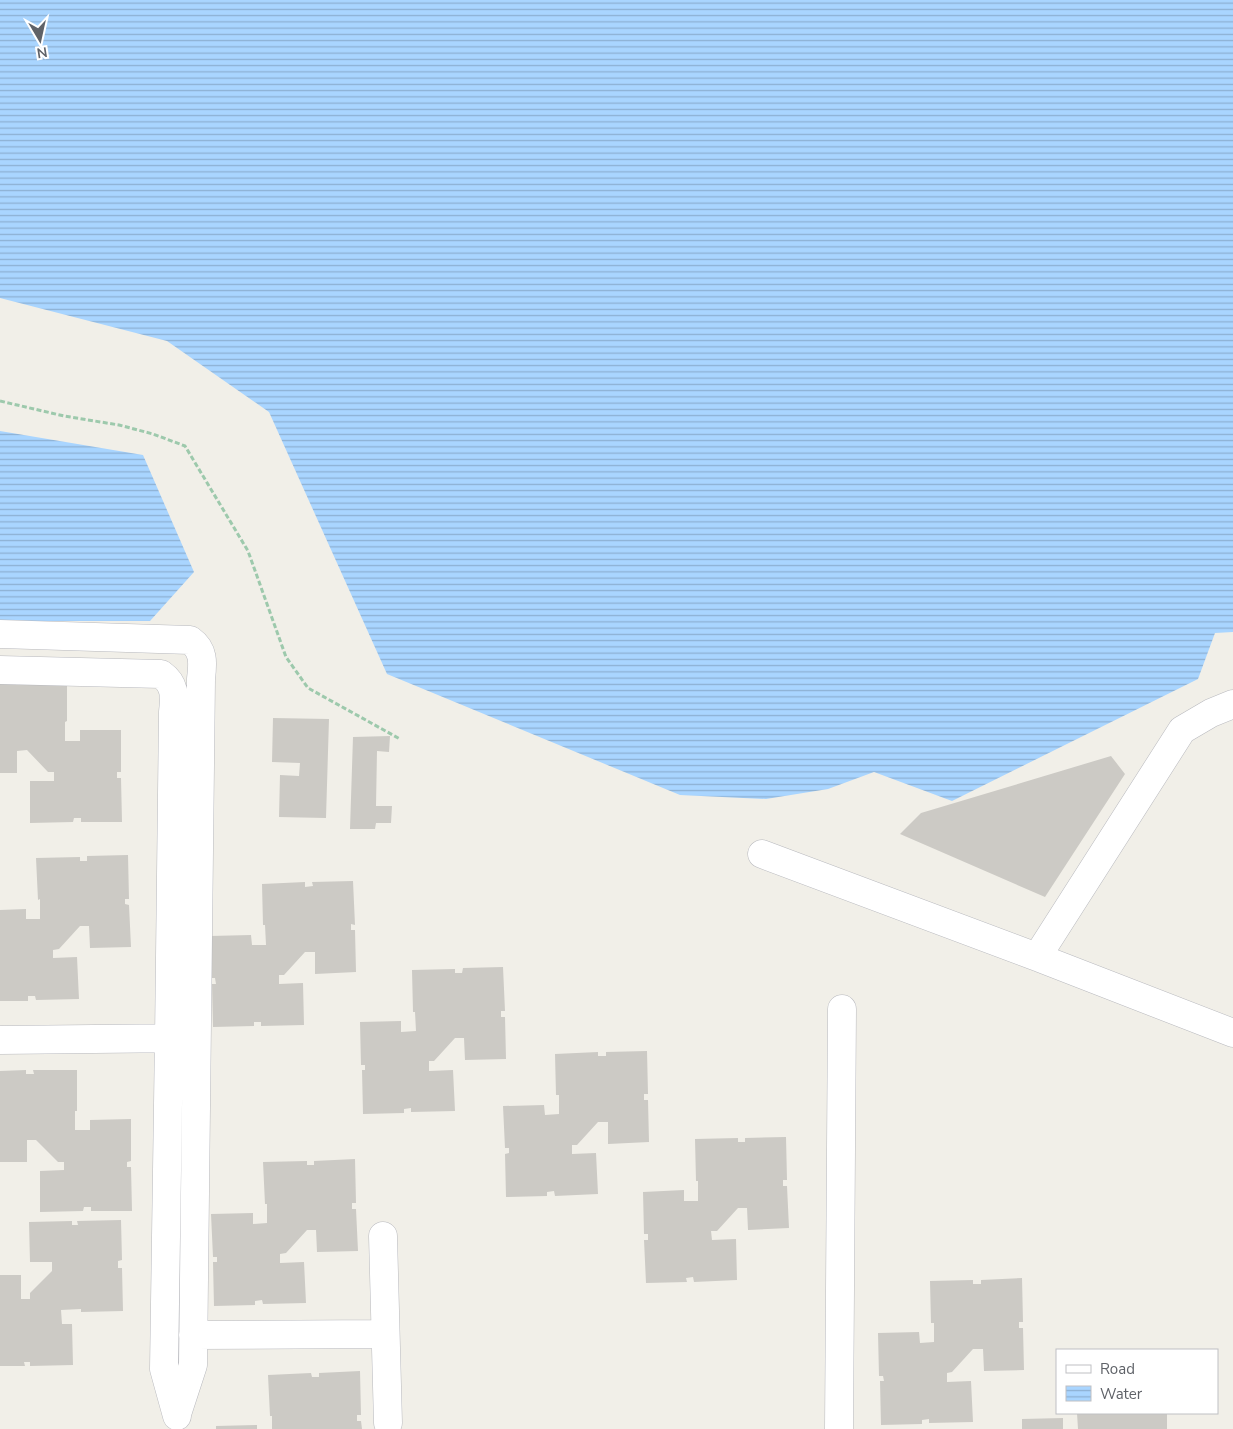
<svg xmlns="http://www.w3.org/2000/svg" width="1233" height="1429" font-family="'Nunito Sans',sans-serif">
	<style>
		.water { fill: url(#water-rules) }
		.building { fill: #cccac5 }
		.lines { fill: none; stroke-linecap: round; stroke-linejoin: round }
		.minor-casing { stroke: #b8b9be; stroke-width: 29 }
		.path { stroke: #9dc9ac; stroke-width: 3; stroke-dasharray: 5 2.5; stroke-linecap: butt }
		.minor { stroke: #fff; stroke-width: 28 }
	</style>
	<defs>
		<pattern id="water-rules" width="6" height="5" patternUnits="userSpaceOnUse" patternTransform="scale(1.25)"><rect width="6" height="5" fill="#a9d5ff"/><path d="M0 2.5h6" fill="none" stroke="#8db0d2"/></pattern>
	</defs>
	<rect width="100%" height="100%" fill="#f1efe8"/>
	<path class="water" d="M0,0h1233v632l-18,1 -17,46 -246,122 -78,-29 -46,17 -62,10 -86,-4 -293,-121 -118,-262 -102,-71 -167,-43z
		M0,431l143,24 51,117 -44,49h-150z"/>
	<path class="building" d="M67,680v41l-2,1v19h15v-11h41v42h-4v6h4l1,44h-41v-4h-7l-1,4 -43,1v-42h24v-9h-6l-21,-22 -10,1v22h-17v-92h16v4h8v-4z
		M273,718l56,1 -3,99 -47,-1 1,-42 19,1 1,-13 -28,-1z
		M390,736l-1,16 -12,-1 -1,55h16l-1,17h-15l-1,6h-25l3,-92z
		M1111,756l14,18 -80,123 -145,-63 21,-21z
		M128,855l1,44h-4v5l4,1 2,42 -41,1 -1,-22h-9l-21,23 -6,1v8l24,-1 2,42 -43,1 -1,-4h-7v5h-28v-91l26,-1v10h14v-20l-2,1 -2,-42 44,-1v4h7v-5z
		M353,881l2,44 -4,-1v6h4l1,42 -41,2v-22h-10l-21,23h-5v9l24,-1 1,42 -43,1v-4h-7v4l-41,1 -1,-43h4l-1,-6h-4l-1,-42 41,-1 1,10h14l-1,-20h-2l-1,-41 43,-2v5l8,-1 -1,-4z
		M503,967l2,44h-4v6h4l1,42 -41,1 -1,-22h-9l-21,23h-5v10l24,-1 2,41 -44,1v-4l-7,1v4l-41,1 -1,-44h3v-5h-4l-1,-43 41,-1v11l15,-1 -1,-19h-2l-1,-42 43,-1v4h7l1,-5z
		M647,1051l1,43h-4v6h4l1,42 -41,2v-22h-10l-21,23h-5v9l24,-1 2,41 -43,2 -1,-5 -7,1v4l-41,1 -1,-43 4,-1v-5h-4l-2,-42 41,-1 1,10 14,-1v-19h-3l-1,-41 43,-2v4h8v-4z
		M26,1070v4h8l-1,-4h44v41h-2v19h15v-10l41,-1v42l-4,1v5h4l1,44h-41v-4h-7l-1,4 -43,1v-41l24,-1v-8h-6l-22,-22h-9v22h-27v-91z
		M786,1137l1,43h-4v6h4l2,42 -41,2 -1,-22h-9l-21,23h-6l1,9 24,-1 1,41 -43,2 -1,-5 -7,1 1,4 -41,1 -2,-43h4v-6h-4l-1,-42 41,-2v11h14v-20h-2l-1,-42 43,-1v4h7v-4z
		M355,1159l1,44h-4v6h4l2,42 -41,1 -1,-22h-9l-21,23 -6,1v9l24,-1 2,41 -43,1 -1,-4 -7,1v4l-41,1 -1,-44h4v-5h-4l-2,-43 42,-1v11l14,-1v-19h-2l-2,-42 44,-1v4h7v-4z
		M121,1220l1,40 -4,1v7h4l1,43 -42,1v-3l-20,1 1,14h10l1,41 -43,1v-4h-6l1,4h-25v-91h21v24h9v-6l22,-22v-9h-22l-1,-40 43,-1v4h6l-1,-4z
		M1022,1278l1,44h-4v6h4l1,42 -40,1 -1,-22h-10l-21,23 -5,1v9l24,-1 2,41 -44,1v-4l-7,1v4l-41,1 -1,-44h4l-1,-5h-4l-1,-43 41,-1 1,11 14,-1v-19h-3l-1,-42 43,-1v4h8v-4z
		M360,1371l1,44h-4v6h4l1,8h-90v-13h-2l-2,-41 43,-2 1,4h7v-4z
		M1077,1413h90v16h-89z
		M1063,1418v11h-41v-10z
		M257,1425v4h-41v-3z"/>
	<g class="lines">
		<defs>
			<path id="minor" d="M0,634l190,6c14,10 13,22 11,39l-8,686 -16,49
				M0,670l161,4c14,10 14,22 12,38l-4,326 -5,331 13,47
				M762,854l275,103 196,76
				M1037,957l145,-227 29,-17 22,-9
				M0,1040l187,-2
				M383,1236l5,187
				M193,1335l192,-1
				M839,1429l3,-420"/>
		</defs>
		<use href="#minor" class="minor-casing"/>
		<path class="path" d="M0,401l64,15 55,9 34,9 32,12 63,105 38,106 22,31 92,51"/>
		<use href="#minor" class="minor"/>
	</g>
	<rect x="1056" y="1349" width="162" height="65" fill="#ffffff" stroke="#bfc0c3"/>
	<rect x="1066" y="1365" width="25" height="8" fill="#ffffff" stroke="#bfc0c3"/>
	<text x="1100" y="1374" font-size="15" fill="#5f6268">Road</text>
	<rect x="1066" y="1386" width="25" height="15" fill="url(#water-rules)" stroke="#bfc0c3"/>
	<text x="1100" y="1399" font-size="15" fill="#5f6268">Water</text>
	<g transform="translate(40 40) rotate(171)" stroke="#ffffff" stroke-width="4" paint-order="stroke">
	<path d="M0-4L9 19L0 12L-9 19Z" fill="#5f6268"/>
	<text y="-8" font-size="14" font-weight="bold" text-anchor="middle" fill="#5f6268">N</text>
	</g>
</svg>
